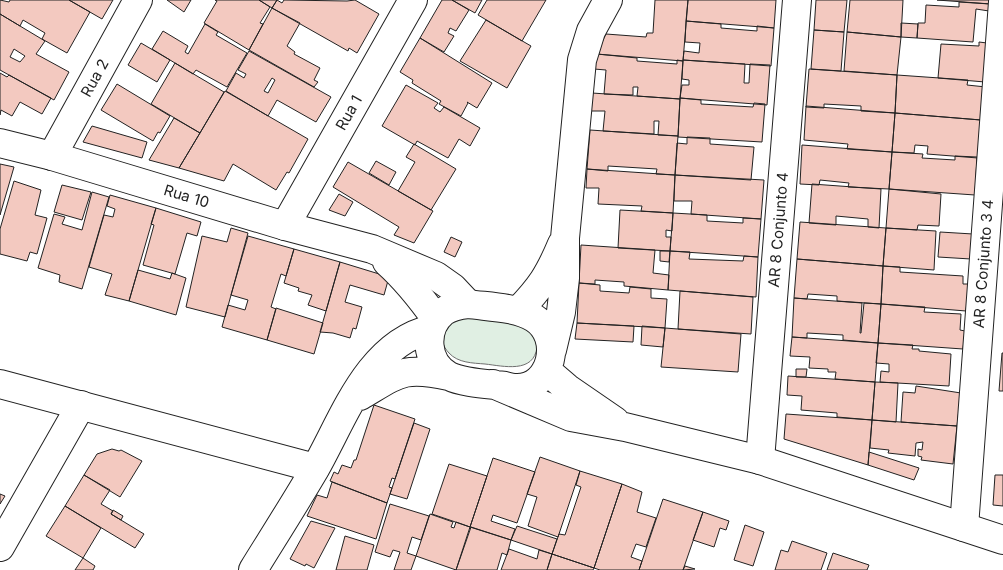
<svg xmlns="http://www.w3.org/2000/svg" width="1003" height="570" font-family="Inter,sans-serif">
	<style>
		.green { fill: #e0efe3; stroke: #6f6f6f }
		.building { fill: #f3c9c0; stroke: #222; fill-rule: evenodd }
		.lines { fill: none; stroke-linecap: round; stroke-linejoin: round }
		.minor-casing { stroke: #222; stroke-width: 30 }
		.tertiary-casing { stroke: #222; stroke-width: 30 }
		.minor { stroke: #fff; stroke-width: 28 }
		.tertiary { stroke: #fff; stroke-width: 28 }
		.labels { text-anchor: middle; stroke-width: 4; stroke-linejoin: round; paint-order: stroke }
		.street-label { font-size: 15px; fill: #222; stroke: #fff }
	</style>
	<rect width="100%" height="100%" fill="#fff"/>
	<path class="green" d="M468,307l68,25c1,5 2,10 1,15 -3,27 -34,19 -52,17 -12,-1 -27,-1 -36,-11 -7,-7 -8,-16 -7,-25z"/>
	<path class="building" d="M0,0l9,2 1,-2h59l21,12 -23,41 -25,-14 3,-6 -22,-13 -3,6 -20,-12z
		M69,0h44l-11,19z
		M167,0h24l-7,12z
		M215,0h44l11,7 -10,16 3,1 -14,26 -45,-27 13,-22z
		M259,0h18l-5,8z
		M277,0l5,3 2,-3 63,1 8,-1 24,14 -22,39 -8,-5 -1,3 -76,-43z
		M442,0h10l17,10 -13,21 -6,-3 -2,5 6,3 -10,16 -24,-14z
		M452,0h30l-7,13z
		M487,0h59l-24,41 -44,-26z
		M655,0h33l-5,61 -87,-7 10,-20 40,3 1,-4h6z
		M688,0h88l-2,28 -88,-7z
		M816,0h31l-3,32 -30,-2z
		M850,0h53l-2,37 -54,-5z
		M937,0h54v4z
		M959,2l31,2 -1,7 -13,-2 -3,33 -56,-4 1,-15h7l1,-18 33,2z
		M272,8l28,15 -13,23 8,6 -1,2 26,14 -6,12 4,2 -4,5 -65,-37z
		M0,14l45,27 -9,13 33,18 -15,28 -54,-30zM14,49l11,7 -5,6 -10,-5z
		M486,20l45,26 -24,42 -47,-27z
		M686,21l35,3v4l36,3v-5l17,2 -3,38 -88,-6 1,-9 15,2 1,-10 -15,-1z
		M901,23l17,1 -1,14 -16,-1z
		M205,24l13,8 -2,3 31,18 -20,34 -31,-17 -3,4 -41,-25 11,-18 25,15 -3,6 3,2z
		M814,30l30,2 -3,39 -30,-2z
		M847,32l54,5 -4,38 -53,-4z
		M420,38l72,45 -15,25 -10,-6 1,1 -7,13 -22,-12 2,-3 -29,-18 1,-3 -13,-8z
		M979,42l8,1 -2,39 -47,-4 3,-34 38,2z
		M141,43l29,17 -13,22 -29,-17z
		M249,51l82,46 -15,25 -39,-22 -9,16 -42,-25 10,-18 8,5 2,-4 -8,-4zM272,78l3,2 -7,13 -4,-2z
		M597,54l40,4v3l40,3v-4l6,1 -3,38 -43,-3 1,-9h-5v8l-29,-1 2,-24 -12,-1z
		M683,60l62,4 -1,19h5l1,-19 20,1 -3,40 -87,-7 2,-13h7v-5l-7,-1z
		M175,63l49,29 -24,41 -49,-29z
		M809,69l88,6 -2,38 -34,-2v-5l-37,-2v4l-18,-1z
		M0,73l7,4 2,-2 42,23 -9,16 -22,-12 -8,14 -11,-6 -1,5z
		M897,75l71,5 -1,5 19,2 -5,33 -86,-7z
		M117,84l53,32 -10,17 -2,-1 -5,9 -52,-31z
		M406,85l32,18 -4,5 6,4 4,-5 36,21 -10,18 -11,-7 -11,19 -31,-17 -2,4 -33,-19z
		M225,91l83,48 -19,34 -2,-1 -11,18 -43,-26 -9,17 -45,-13z
		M592,93l88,6 -2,37 -20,-1 1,-14h-5v13l-51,-3 2,-20h-14z
		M680,98l21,2v4l52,3 1,-4 11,1 -3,38 -84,-5z
		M806,106l89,7 -3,39 -45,-3 1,-5 -44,-4z
		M895,113l86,7 -3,38 -51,-4 1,-8 -13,-1 -1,8 -22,-1z
		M174,118l26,15 -21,35 -30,-8z
		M92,126l55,16 -5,16 -59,-16z
		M590,130l88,6 -3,39 -19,-1 1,-5 -49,-3v5l-21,-2z
		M687,137l23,1v6l44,3 -3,33 -76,-5 2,-32 10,1z
		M414,144l42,25 -25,41 -33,-19 17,-29 -9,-5z
		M802,145l90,7 -3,37 -41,-2 1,-4 -29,-3 -1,5 -19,-1z
		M892,152l31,2 -1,4 33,2v-4l22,1 -2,38 -86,-6z
		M376,161l20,11 -7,13 -20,-12z
		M348,162l85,49 -19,32 -20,-8 5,-8 -66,-40z
		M0,164l14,3 -14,48z
		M587,169l88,6 -2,38 -32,-2 1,-5 -44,-2 1,-16h-13z
		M675,175l89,5 -3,39 -70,-5 1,-13h-18z
		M14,181l27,9 -6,25 12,3 -10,36 -7,-2 -3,9 -27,-7v-25z
		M812,184l69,5 -2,39 -11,-1v-8l-32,-3v9l-27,-2z
		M62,185l29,7 -9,28 -28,-8z
		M889,189l52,5 -2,32 -21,-1 -1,5 -31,-2z
		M92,192l17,5 -27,92 -23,-7 1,-7 -22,-7 16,-54 11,3 -3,7 20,6z
		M339,194l14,8 -8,14 -16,-6z
		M110,195l46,13 -27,93 -24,-6 7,-21 -23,-7 15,-52 9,2 2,-8 -8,-3z
		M156,208l45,14 -4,14 -10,-3 -12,41 -32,-9 11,-40 -3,-1z
		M620,210l53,3 -1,18 -6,-1v7h5l-1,14 -52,-3z
		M673,213l34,2v6l36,2v-5l18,1 -3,38 -88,-6z
		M800,222l86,6 -3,38 -86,-7z
		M231,228l17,5 -23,84 -39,-10 16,-71 25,6z
		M886,228l50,3 -2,39 -51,-4z
		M940,232l33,2 -2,25 -33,-2z
		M248,236l46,13 -8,27 -5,-2 -10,33 5,2 -9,31 -45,-13 6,-22 17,5 3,-10 -17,-5z
		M451,237l11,5 -7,15 -11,-5z
		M581,245l74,5 -2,23 16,2 -1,15 -44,-4v-4l-29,-2v4l-16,-1z
		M294,249l46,13 -14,49 -18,-6 4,-10 -14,-4 1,-3 -15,-5z
		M660,251h10l-1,11 -9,-1z
		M670,251l20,1 -1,7 54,2 1,-5 14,1 -2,40 -88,-7z
		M797,259l86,7 -2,38 -44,-3v-5l-29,-2 -1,5 -13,-1z
		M340,262l49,15 -5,18 -34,-10 -5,17 17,5 -6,22 -3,-1 -3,10 -17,-5 -13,-1z
		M883,266l17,1v5l63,4v8h6l-3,27 -85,-7z
		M138,270l32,9 2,-6 14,5 -10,37 -47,-14z
		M579,283l21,2v6l29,2 1,-6 21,2v9l16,1 -2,29 -88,-5z
		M680,291l73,6 -2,37 -73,-5z
		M794,298l68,5 -2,30h1l3,-30 17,1 -3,39 -35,-3v-5l-36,-2v5l-15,-1z
		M881,304l44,3 -1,5 37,2 -1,16 5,1 -2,18 -85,-6z
		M276,308l47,15 -9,31 -47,-14z
		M577,323l57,3 -1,16 -58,-3z
		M642,326l23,2 -2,19 -22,-2z
		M665,328l76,6 -3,38 -77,-5z
		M792,337l86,6 -3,39 -40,-3 1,-7h-8v-3l-19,-1 1,-11 -20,-1z
		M878,343l35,2 -1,4h7v2l32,3 -2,32 -69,-4 1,-11 8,1v-8l-13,-1z
		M1002,353h1v38h-4z
		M796,369h11l-1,8h-10z
		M788,376l87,6 -3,38 -35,-3v-4l-36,-3 1,-14 -15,-1z
		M875,382l23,1 -2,39 -24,-2z
		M916,386l45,7 -4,33 -56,-4 2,-30 12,1z
		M374,405l41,14 -20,60 -3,-1 -3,9 3,1 -5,15 -57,-22 4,-9 4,2 4,-9 9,3 3,-8h2z
		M786,414l86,6 -4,45 -84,-26z
		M872,420l85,6 -4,38 -32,-4 1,-3 -4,-1v-7l4,1 1,-8 -7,1 -1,13 -27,-3 1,-3 -19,-2z
		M414,423l16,6 -23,70 -17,-5z
		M112,449l7,2 2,-1 21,11 -22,36 -36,-22 13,-21z
		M869,452l50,16 -5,12 -46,-15z
		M540,457l40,14 -22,66 -30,-11 9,-29 -10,-3z
		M493,458l42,14 -18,51 -24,-8 -2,6 24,8 -4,11 -41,-13z
		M449,464l38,12 -17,51 -38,-13z
		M580,471l42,13 -28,84 -42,-14 7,-20 6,1 16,-48 -5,-2z
		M84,475l26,15 -9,14 12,7 -2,3 33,20 -9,14 -70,-42z
		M995,475h8v31l-10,-1z
		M332,482l55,21 -11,36 -69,-23 10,-21 10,3z
		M622,484l20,8 -5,20 19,6 -10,29 -10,-3 -5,13 11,4 -3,9h-39l-6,-2z
		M0,494l5,2 -5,8z
		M663,499l40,13 -20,58h-44z
		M390,504l39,12 -8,24 -9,-3 -5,16 9,3 -5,14h-17l6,-18 -7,-2 -3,7 -15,-5z
		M65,506l36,22 -18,30 -37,-22z
		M113,510l10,6 -2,4 -10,-6z
		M703,512l26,9 -3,9 -6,-2 -6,19 -21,-7z
		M430,514l23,8 -2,5 3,1 2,-6 14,5 -14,43 -40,-14z
		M311,521l24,7 -21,40 -8,-4 -1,2 -15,-7z
		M745,525l19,7 -11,34 -19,-6z
		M517,526l40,13 -5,15 -41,-14z
		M471,527l40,13 -4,15 -5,-2 -5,17h-41z
		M345,536l29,9 -7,25h-31z
		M792,541l35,12 -6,17h-46l6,-20 7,2z
		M509,549l28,10 2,-9 13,4 -5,16h-46z
		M833,553l36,12 -2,5h-40z
		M552,554l42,14 -1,2h-46z
		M83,558l12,8 -2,4h-18z
		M685,566l10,3 -12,1z"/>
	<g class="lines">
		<defs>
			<g id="minor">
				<path id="s1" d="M0,143l52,13 233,70 87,23 64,27 17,12 15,16"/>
				<path id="s2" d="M52,156l86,-156"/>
				<path id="s3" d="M285,226l128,-226"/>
				<path d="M387,262c19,17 34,36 49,57"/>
				<path d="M0,384l315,84"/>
				<path id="s4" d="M760,460l37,-460"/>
				<path id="s5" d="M964,527l39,-525"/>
				<path d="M0,547l81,-142"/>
			</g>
			<path id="tertiary" d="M468,304c21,3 48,3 66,14 30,19 18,71 -18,70 -3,0 -7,-1 -11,-2 -16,-2 -42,-3 -56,-10 -24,-13 -26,-47 -6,-64 8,-6 16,-7 25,-8z
				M518,311c23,-24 31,-36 44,-67
				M552,350l9,-38 4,-34v-40l17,-178 9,-29 17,-31
				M546,370l21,18 48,33
				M493,384l78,33 54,10 135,33 243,80
				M360,396c39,-23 43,-30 89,-20
				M253,570c21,-34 42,-67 62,-101 29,-51 53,-125 116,-140"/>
		</defs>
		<use href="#minor" class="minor-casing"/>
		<use href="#tertiary" class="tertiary-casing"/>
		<use href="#minor" class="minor"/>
		<use href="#tertiary" class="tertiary"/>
	</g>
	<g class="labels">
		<g class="street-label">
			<text dy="5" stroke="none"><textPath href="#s2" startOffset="89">Rua 2</textPath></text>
			<text dy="5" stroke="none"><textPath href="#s3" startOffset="130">Rua 1</textPath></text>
			<text dy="5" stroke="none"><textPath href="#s1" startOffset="194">Rua 10</textPath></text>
			<text dy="5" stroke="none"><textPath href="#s4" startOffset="231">AR 8 Conjunto 4</textPath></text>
			<text dy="5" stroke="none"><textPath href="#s5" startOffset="264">AR 8 Conjunto 3 4</textPath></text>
		</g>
	</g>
</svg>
